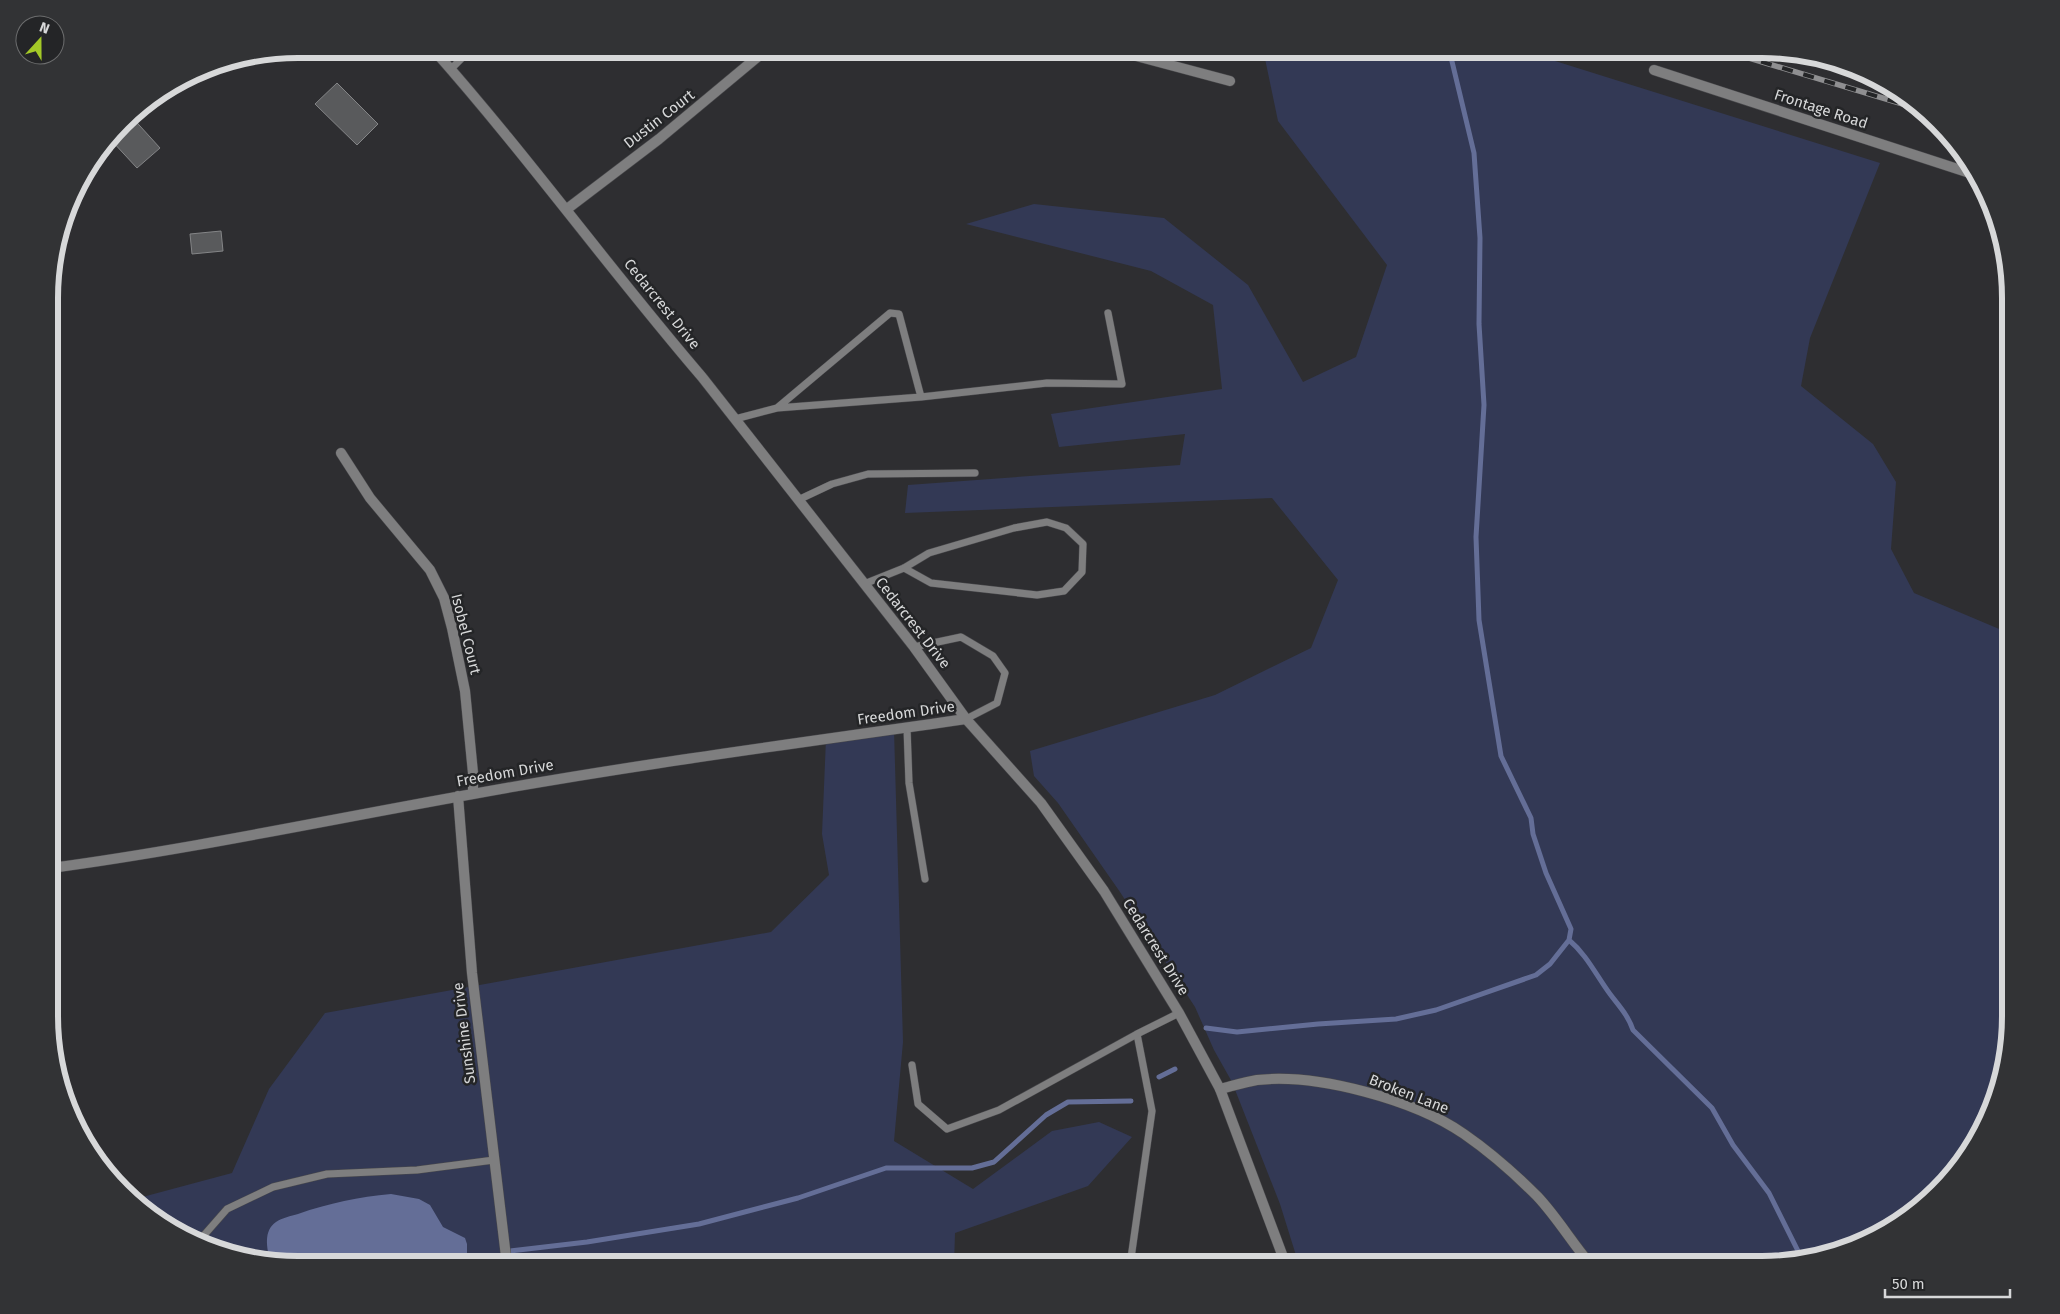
<svg xmlns="http://www.w3.org/2000/svg" width="2060" height="1314" font-family="'Fira Sans',sans-serif">
	<style>
		.green { fill: #333955 }
		.water { fill: #646e97 }
		.lines { fill: none; stroke-linecap: round; stroke-linejoin: round }
		.stream { stroke: #646e97; stroke-width: 5 }
		.building { fill: #595a5c; stroke: #848587 }
		.service-casing { stroke: #49494c; stroke-width: 8 }
		.minor-casing { stroke: #49494c; stroke-width: 11 }
		.tertiary-casing { stroke: #49494c; stroke-width: 11 }
		.service { stroke: #7e7e7f; stroke-width: 7 }
		.minor { stroke: #7e7e7f; stroke-width: 10 }
		.tertiary { stroke: #7e7e7f; stroke-width: 10 }
		.rail-casing { stroke: #8f8f91; stroke-width: 5.5 }
		.rail { stroke: #242527; stroke-width: 4; stroke-dasharray: 11; stroke-linecap: butt }
		.labels { text-anchor: middle; stroke-width: 5; stroke-linejoin: round; paint-order: stroke }
		.street-label { font-size: 15px; fill: #d7d8d9; stroke: #242527 }
		.rim { fill: none; stroke: #d7d8d9; stroke-width: 6 }
	</style>
	<rect width="100%" height="100%" fill="#2e2e31"/>
	<path class="green" d="M1263,49h254l363,114 -70,175 -9,48 72,58 23,38 -5,67 23,44 97,41v399l-13,63 -28,59 -32,38 -51,39 -60,25 -48,8h-480l-19,-61 -48,-122 -18,-32 -19,-43 -75,-115 -62,-89 -24,-27 -4,-25 185,-56 96,-47 27,-68 -66,-82 -367,15 3,-28 272,-20 5,-31 -126,13 -8,-33 171,-25 -9,-84 -62,-34 -185,-47 68,-20 130,14 84,67 55,97 53,-25 31,-92 -109,-144z
		M894,730l9,312 -9,99 79,48 79,-58 47,-9 33,15 -44,49 -133,47 -1,32h-657l-79,-13 -59,-28 -24,-25 97,-26 37,-84 56,-76 446,-81 58,-57 -7,-41 4,-95z"/>
	<path class="water" d="M391,1194l28,5 11,6 13,22 22,11 2,6v15l2,6h-172l-27,-4c-3,-13 -7,-30 6,-39 6,-4 15,-6 22,-8 31,-11 61,-17 93,-20z"/>
	<g class="lines">
		<path class="stream" d="M1569,940c18,15 27,35 41,54 9,12 18,21 23,36l79,78 21,37 36,48 34,68
			M1206,1028l31,4 81,-8 78,-5 40,-9 100,-35 14,-11 19,-24 2,-11 -25,-56 -13,-39 -2,-16 -30,-62 -22,-136 -3,-83 8,-132 -5,-81 1,-86 -6,-85 -25,-104
			M1159,1077l16,-8
			M510,1251l77,-9 112,-18 99,-26 88,-30h86l22,-6 52,-47 22,-13 63,-1"/>
	</g>
	<path class="building" d="M337,83l41,41 -21,21 -42,-41z
		M130,115l30,33 -23,20 -26,-28z
		M221,231l2,20 -31,3 -2,-20z"/>
	<g class="lines">
		<defs>
			<path id="service" d="M451,69l20,-20
				M777,408l144,-11
				M735,419l42,-11 113,-95 9,1 22,83 126,-14 75,1 -14,-71
				M798,500l34,-16 36,-10 107,-1
				M864,584l40,-16 25,-15 85,-25 33,-6 19,6 17,16 -1,28 -18,19 -27,4 -106,-12 -27,-15
				M914,647l47,-10 32,19 12,17 -8,30 -31,16
				M907,728l2,55 16,96
				M912,1065l6,39 29,25 52,-19 138,-76 42,-21
				M198,1242l29,-33 46,-22 54,-13 90,-4 77,-10
				M1130,1265l22,-154 -15,-77"/>
			<path id="minor" d="M1110,49l120,32
				M1654,70l325,106
				M567,209l92,-70 108,-90
				M341,453l29,45 60,72 14,28 8,30 13,63 8,82v21
				M458,796l14,177 35,292
				M51,868c141,-19 281,-49 422,-74 163,-30 328,-51 493,-75
				M1220,1089c12,-3 25,-7 37,-9 60,-7 158,20 207,54 26,18 51,40 73,62 20,21 35,47 54,69"/>
			<path id="tertiary" d="M433,49c94,106 177,221 269,328l212,270 52,72 75,84 63,88 75,122 41,76 66,176"/>
		</defs>
		<use href="#service" class="service-casing"/>
		<use href="#minor" class="minor-casing"/>
		<use href="#tertiary" class="tertiary-casing"/>
		<use href="#service" class="service"/>
		<use href="#minor" class="minor"/>
		<use href="#tertiary" class="tertiary"/>
		<defs>
			<path id="rail" d="M1719,49l207,62"/>
		</defs>
		<use href="#rail" class="rail-casing"/>
		<use href="#rail" class="rail"/>
	</g>
	<g class="labels">
		<g class="street-label">
			<text transform="translate(1821 109) rotate(18)" y="5">Frontage Road</text>
			<text transform="translate(659 119) rotate(-38)" y="5">Dustin Court</text>
			<text transform="translate(662 304) rotate(51)" y="5">Cedarcrest Drive</text>
			<text transform="translate(913 623) rotate(52)" y="5">Cedarcrest Drive</text>
			<text transform="translate(466 634) rotate(76)" y="5">Isobel Court</text>
			<text transform="translate(906 713) rotate(-8)" y="5">Freedom Drive</text>
			<text transform="translate(505 773) rotate(-10)" y="5">Freedom Drive</text>
			<text transform="translate(1156 947) rotate(58)" y="5">Cedarcrest Drive</text>
			<text transform="translate(464 1033) rotate(-97)" y="5">Sunshine Drive</text>
			<text transform="translate(1409 1094) rotate(21)" y="5">Broken Lane</text>
		</g>
	</g>
	<path d="M0 0H2060V1314H0ZM298 58H1762A240 240 0 0 1 2002 298V1016A240 240 0 0 1 1762 1256H298A240 240 0 0 1 58 1016V298A240 240 0 0 1 298 58Z" fill="#323335" fill-rule="evenodd"/>
	<path class="rim" d="M298 58H1762A240 240 0 0 1 2002 298V1016A240 240 0 0 1 1762 1256H298A240 240 0 0 1 58 1016V298A240 240 0 0 1 298 58Z"/>
	<g transform="translate(40 40) rotate(21)"><circle r="24" fill="#242527" stroke="#6c6d6e"/>
	<path d="M0-4L9 19L0 12L-9 19Z" fill="#a3c927"/>
	<text y="-8" font-size="14" font-weight="bold" text-anchor="middle" fill="#d7d8d9">N</text>
	</g>
	<path d="M1885 1289v8h125v-8" fill="none" stroke="#d7d8d9" stroke-width="2.5"/>
	<text x="1892" y="1289" font-size="15" fill="#d7d8d9" stroke="#242527" stroke-width="4" paint-order="stroke">50 m</text>
</svg>
